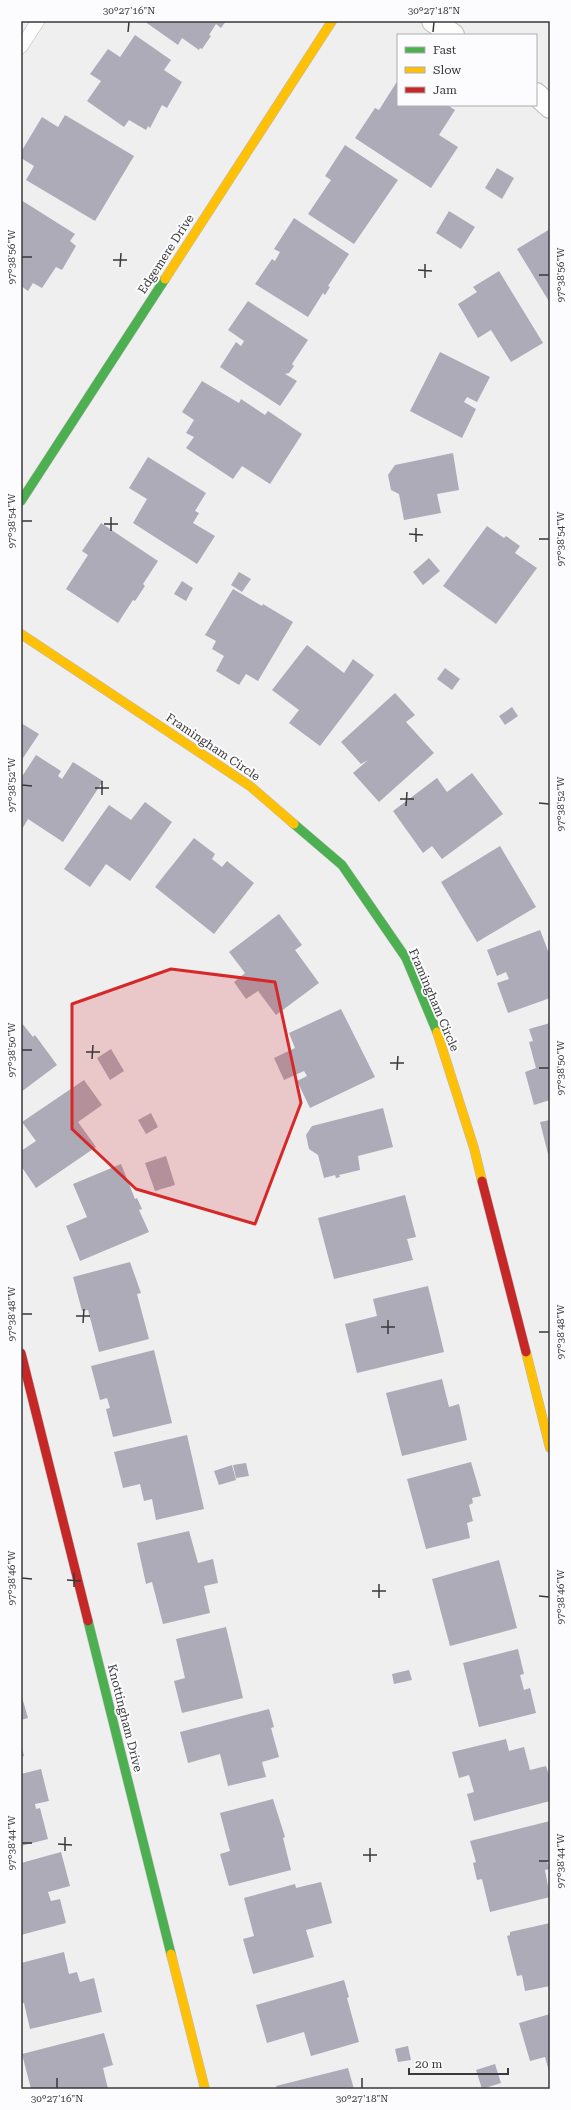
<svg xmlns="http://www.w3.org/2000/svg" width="571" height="2110" font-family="'Roboto Serif',serif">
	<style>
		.building { fill: #acabb7 }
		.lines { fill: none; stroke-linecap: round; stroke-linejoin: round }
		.lane-casing { stroke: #bbbbbc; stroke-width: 14 }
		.street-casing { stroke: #bbbbbc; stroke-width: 24 }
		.fast-casing { stroke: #bbbbbc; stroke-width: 10 }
		.slow-casing { stroke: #bbbbbc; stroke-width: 10 }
		.jam-casing { stroke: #bbbbbc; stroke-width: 10 }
		.lane { stroke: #fdfdfd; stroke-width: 13 }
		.street { stroke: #fdfdfd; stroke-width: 22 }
		.fast { stroke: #4caf50; stroke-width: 9 }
		.slow { stroke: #ffc107; stroke-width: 9 }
		.jam { stroke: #c62828; stroke-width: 9 }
		.marked { fill: #d62828; fill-opacity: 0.2; stroke: #d62828; stroke-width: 3; stroke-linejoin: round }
		.ticks { fill: none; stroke: #39393a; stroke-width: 1.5 }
		.labels { text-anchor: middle; stroke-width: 4; stroke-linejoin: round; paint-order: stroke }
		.street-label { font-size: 12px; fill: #39393a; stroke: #fcfcfe }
		.neatline { fill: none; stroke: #39393a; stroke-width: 1.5 }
		.ticks-label { font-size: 10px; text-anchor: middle; fill: #39393a }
	</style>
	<rect width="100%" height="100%" fill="#efeff0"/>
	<path class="building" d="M144,21h82l-5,7 -5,-4 -7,11 2,1 -9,13 -2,-1 -1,2 -17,-12 -4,7z
		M135,35l36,25 -7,10 18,12 -15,26 -5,-3 -12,23 -2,-2 -2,4 -17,-10 -5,7 -37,-26 14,-20 -11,-7 18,-25 12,8z
		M398,80v25h49l8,5 -16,25 19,12 -27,41 -76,-50 20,-30 4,2z
		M65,115l69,41 -39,65 -69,-41 8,-14 -13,-8v-6l21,-35 16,10z
		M345,145l53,35 -44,64 -46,-30 23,-34 -6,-4z
		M497,168l17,10 -12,21 -17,-11z
		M21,200l54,34 -5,7 6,5 -14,24 -6,-3 -14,21 -9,-5 -5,8 -7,-5z
		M449,211l26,16 -14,22 -25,-16z
		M294,218l55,36 -21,32 2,1 -5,8 -2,-2 -15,24 -53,-33 17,-25 3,2 5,-9 -6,-3z
		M550,229v74l-33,-54z
		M499,271l44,72 -32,19 -20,-32 -13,8 -20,-34 19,-12 -4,-5z
		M248,301l60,39 -16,24 2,2 -5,7 -4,1 12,7 -17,25 -60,-39 16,-25 5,4 3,-5 -16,-11z
		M440,352l50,25 -13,25 -10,-5 -3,5 12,7 -14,29 -52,-27z
		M202,381l37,22 2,-4 24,16 3,-4 34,23 -32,50 -28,-18 -9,13 -47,-31 8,-11 -8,-4 8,-13 -12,-8z
		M453,453l6,37 -22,4 4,19 -37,7 -5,-26 -8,-4 -3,-15 7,-10z
		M148,457l58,36 -11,18 4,2 -6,10 22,13 -18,28 -64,-41 14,-24 -18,-11z
		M101,523l57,38 -15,23 2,2 -10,15 -2,-1 -15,23 -52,-34 22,-34 -6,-4z
		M487,526l17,12 2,-2 14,10 -5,7 22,15 -41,56 -53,-38z
		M429,558l11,13 -17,14 -10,-13z
		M239,572l12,7 -9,13 -11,-7z
		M182,581l11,7 -7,13 -12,-7z
		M233,589l29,17 1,-2 30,18 -35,59 -12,-7 -7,11 -23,-14 8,-15 -12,-7 4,-8 -11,-6z
		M307,645l37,28 9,-14 21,16 -54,71 -31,-23 10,-13 -27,-20z
		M445,668l15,11 -8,11 -15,-11z
		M395,693l20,22 -9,7 28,31 -55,49 -26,-29 15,-13 -7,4 -20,-22z
		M512,707l6,9 -13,9 -6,-9z
		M21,723l18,11 -18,27z
		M36,755l25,16 -3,5 4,3 11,-17 30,19 -40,61 -35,-23 -7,12v-53z
		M472,773l31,41 -61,45 -10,-13 -9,7 -30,-42 44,-33 10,14z
		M145,802l27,20 -42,59 -24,-17 -16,23 -26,-18 45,-64 22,15z
		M194,838l21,16 -3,5 10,8 5,-6 27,22 -40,51 -59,-47z
		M500,846l36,61 -59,35 -36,-60z
		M279,914l23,31 -7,5 24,33 -43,32 -18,-24 -12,8 -12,-17 11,-9 -16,-21z
		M540,930l10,26v42l-42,15 -11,-30 12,-4 -3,-7 -9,4 -10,-26z
		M341,1009l34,68 -65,31 -13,-27 10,-5 -3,-5 -20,9 -10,-22 21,-10 -6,-15z
		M21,1022l12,15 2,-2 22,30 -36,27z
		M550,1023v77l-16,5 -9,-33 11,-4 -7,-26 4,-1 -4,-12z
		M111,1049l13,22 -14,9 -13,-22z
		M84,1080l18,25 -24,17 18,25 -60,41 -15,-22v-15l15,-10 -14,-19z
		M383,1108l10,39 -35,9 2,14 -21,5 1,2 -4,1 -1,-3 -11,3 -6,-23 -9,-6 -3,-14 6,-9z
		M151,1113l7,14 -12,7 -8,-14z
		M550,1120v38h-1l-9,-36z
		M166,1156l9,29 -20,6 -10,-28z
		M121,1164l14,35 2,-1 5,11 -3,1 10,22 -69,29 -14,-35 21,-9 -14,-33z
		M405,1195l11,42 -9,2 6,21 -79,19 -16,-61z
		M130,1262l11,31 -4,1 12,45 -50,13 -11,-42 -6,1 -9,-34z
		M428,1286l16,66 -87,21 -12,-49 32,-8 -4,-17z
		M154,1350l18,73 -59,14 -7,-28 4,-1 -2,-7 -1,-3 -7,2 -9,-34z
		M442,1379l7,28 10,-3 8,36 -65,16 -16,-63z
		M187,1435l17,74 -48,11 -4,-21 -8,2 -4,-17 -17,4 -9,-36z
		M471,1462l10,34 -9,2 1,5 -4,2 4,16 -6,2 3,15 -44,11 -19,-70z
		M246,1463l3,13 -13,2 -3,-13z
		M232,1465l4,15 -17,5 -5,-14z
		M189,1531l9,32 15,-4 5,24 -14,3 6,27 -47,11 -11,-42 -6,2 -9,-41z
		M499,1560l18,68 -67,18 -18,-67z
		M226,1627l17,71 -61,15 -8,-32 11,-3 -9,-39z
		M518,1649l6,25 -4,1 4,15 6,-2 6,25 -57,14 -16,-64z
		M409,1670l3,10 -18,4 -2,-10z
		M21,1694l7,24 -7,2z
		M269,1709l5,18 -3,1 8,29 -17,5 4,15 -38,9 -8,-32 -32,9 -8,-31z
		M506,1739l3,12 15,-4 6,23 16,-4 4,12v23l-76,20 -7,-27 7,-2 -5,-17 -10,3 -7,-26z
		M21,1744l3,12 -3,1z
		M41,1769l8,32 -14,3 1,5 4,-1 8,31 -27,7v-72z
		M273,1799l12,38 -2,1 8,32 -62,16 -9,-32 10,-3 -10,-38z
		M550,1821v40h-3l2,8 -4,1 5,27 -60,15 -8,-33 -5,1 -4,-17 3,-1 -6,-21z
		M61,1852l9,34 -22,6 3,9 9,-2 6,24 -45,12v-72z
		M321,1882l11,41 -26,7 8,27 -61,17 -10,-35 11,-3 -10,-38 51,-14 1,4z
		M550,1923v63l-25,5 -3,-16 -5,1 -10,-40 3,-1v-3z
		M64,1952l5,22 8,-2 3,10 14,-4 8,34 -72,17 -6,-26h-3v-40z
		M344,1980l5,17 -2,1 12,44 -48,14 -7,-24 -37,11 -11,-38z
		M550,2014v61l-5,-18 -15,4 -11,-38z
		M104,2033l9,32 -10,3 5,21h-77l-9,-35z
		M408,2046l3,14 -13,2 -3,-13z
		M495,2064l6,19 -19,6 -6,-19z
		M348,2068l6,21h-77l-1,-3z"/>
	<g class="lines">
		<defs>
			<path id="lane" d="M21,47l17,-26"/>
			<path id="street" d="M433,21l20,14
				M536,94l14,13"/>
			<path id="fast" d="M21,501l144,-222
				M294,824l48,41 64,93 31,74
				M88,1621l83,333"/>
			<path id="slow" d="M165,279l167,-258
				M21,634l229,152 44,38
				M437,1032l37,116 8,33
				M526,1352l24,96
				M171,1954l34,135"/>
			<path id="jam" d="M482,1181l44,171
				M21,1353l67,268"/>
		</defs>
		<use href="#lane" class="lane-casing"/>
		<use href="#street" class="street-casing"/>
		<use href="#fast" class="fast-casing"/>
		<use href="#slow" class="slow-casing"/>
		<use href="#jam" class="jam-casing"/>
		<use href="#lane" class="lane"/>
		<use href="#street" class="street"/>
		<use href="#fast" class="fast"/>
		<use href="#slow" class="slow"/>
		<use href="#jam" class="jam"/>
	</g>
	<path class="marked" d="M171,969l104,13 26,121 -46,121 -119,-35 -64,-60v-125z"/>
	<path class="ticks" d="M128,32l1,-10M433,32l1,-10M22,257h10M113,260h14M120,267l1,-14M418,270l14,1M539,275h10M425,278v-14M22,521h10M104,524h14M111,531v-14M409,534l14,1M539,539h10M416,542v-14M22,785l10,1M95,788h14M102,795v-14M400,799h14M539,803l10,1M406,806l1,-14M22,1050h10M86,1052h14M92,1059l1,-14M390,1063h14M539,1068h10M397,1070l1,-14M22,1314h10M76,1316h14M83,1323l1,-14M381,1327h14M539,1332h10M388,1334v-14M22,1578l10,1M67,1580l14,1M74,1587v-14M372,1591h14M539,1596l10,1M379,1598v-14M22,1843h10M58,1844l14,1M65,1851v-14M363,1855h14M539,1861h10M370,1862v-14M57,2088v-10M362,2088v-10"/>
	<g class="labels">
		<g class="street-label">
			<text transform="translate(166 254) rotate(-57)" y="4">Edgemere Drive</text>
			<text transform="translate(213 747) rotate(34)" y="4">Framingham Circle</text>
			<text transform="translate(434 1000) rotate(67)" y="4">Framingham Circle</text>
			<text transform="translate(125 1718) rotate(76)" y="4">Knottingham Drive</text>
		</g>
	</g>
	<rect width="571" height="2110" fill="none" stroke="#fcfcfe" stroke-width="44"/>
	<rect x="397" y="34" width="140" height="72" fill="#fcfcfe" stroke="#aeaeb0"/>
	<rect x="405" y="47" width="20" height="6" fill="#4caf50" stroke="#aeaeb0"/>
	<text x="433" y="54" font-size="12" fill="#39393a">Fast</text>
	<rect x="405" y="67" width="20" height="6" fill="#ffc107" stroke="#aeaeb0"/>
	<text x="433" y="74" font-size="12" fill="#39393a">Slow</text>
	<rect x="405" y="87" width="20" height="6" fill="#c62828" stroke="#aeaeb0"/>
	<text x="433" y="94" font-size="12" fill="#39393a">Jam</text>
	<path d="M409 2068v6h99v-6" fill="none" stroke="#39393a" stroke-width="2"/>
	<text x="415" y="2068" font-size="12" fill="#39393a" stroke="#fcfcfe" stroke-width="3" paint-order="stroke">20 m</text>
	<rect x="22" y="22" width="527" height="2066" class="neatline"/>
	<g class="ticks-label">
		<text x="129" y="14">30°27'16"N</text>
		<text x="434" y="14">30°27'18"N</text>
		<text transform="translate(11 257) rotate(-90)" y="4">97°38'56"W</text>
		<text transform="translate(560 275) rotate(-90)" y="4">97°38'56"W</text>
		<text transform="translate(11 521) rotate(-90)" y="4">97°38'54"W</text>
		<text transform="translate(560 539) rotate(-90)" y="4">97°38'54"W</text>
		<text transform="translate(11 785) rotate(-90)" y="4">97°38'52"W</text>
		<text transform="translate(560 804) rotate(-90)" y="4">97°38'52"W</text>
		<text transform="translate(11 1050) rotate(-90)" y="4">97°38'50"W</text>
		<text transform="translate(560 1068) rotate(-90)" y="4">97°38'50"W</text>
		<text transform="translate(11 1314) rotate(-90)" y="4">97°38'48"W</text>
		<text transform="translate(560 1332) rotate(-90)" y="4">97°38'48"W</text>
		<text transform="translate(11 1578) rotate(-90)" y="4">97°38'46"W</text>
		<text transform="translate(560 1597) rotate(-90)" y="4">97°38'46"W</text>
		<text transform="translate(11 1843) rotate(-90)" y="4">97°38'44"W</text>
		<text transform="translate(560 1861) rotate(-90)" y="4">97°38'44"W</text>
		<text x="57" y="2102">30°27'16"N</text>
		<text x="362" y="2102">30°27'18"N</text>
	</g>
</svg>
